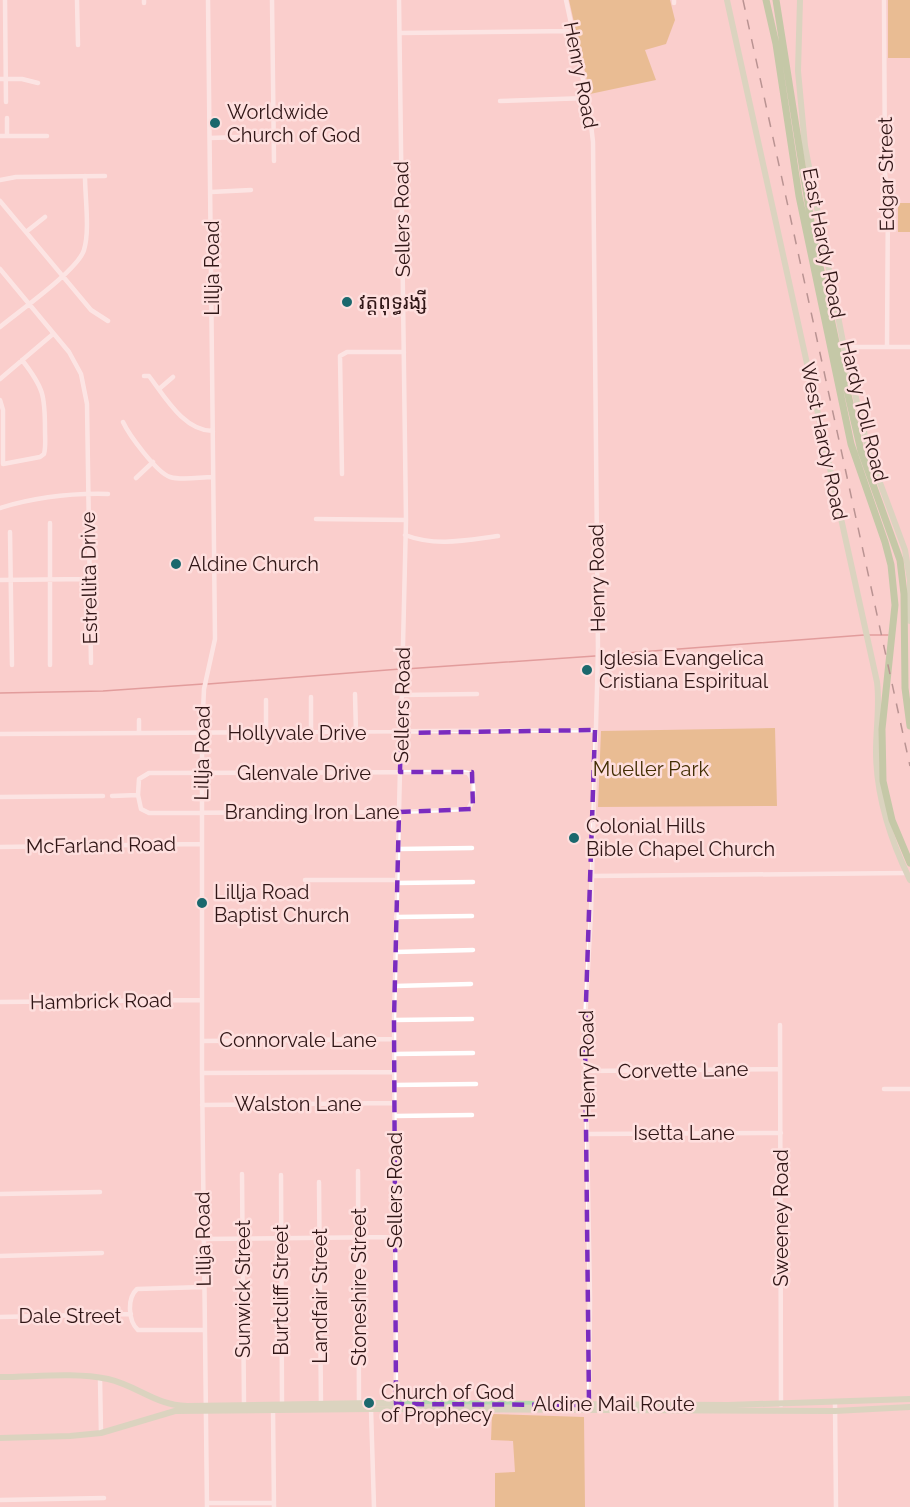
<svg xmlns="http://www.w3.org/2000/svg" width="910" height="1507" font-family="Raleway,'Noto Sans Khmer',sans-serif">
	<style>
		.green { fill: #d6a74f }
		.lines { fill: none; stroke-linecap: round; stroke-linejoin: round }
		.stream { stroke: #c56162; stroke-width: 1.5 }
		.minor { stroke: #fff; stroke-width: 4.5 }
		.major { stroke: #b6d9b0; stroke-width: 6 }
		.highway { stroke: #85c07b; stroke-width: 7 }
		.rail { stroke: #6c4c4c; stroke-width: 1.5; stroke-dasharray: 10 10; stroke-linecap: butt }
		.marked { fill: none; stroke: #7b2cbf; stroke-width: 4.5; stroke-dasharray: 12 8; stroke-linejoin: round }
		.poi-dot { fill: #1b686d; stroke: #fedfde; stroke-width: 2 }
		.labels { text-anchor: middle; stroke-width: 5; stroke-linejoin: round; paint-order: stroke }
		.street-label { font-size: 20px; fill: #301616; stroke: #fedfde }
		.poi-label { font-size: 20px; fill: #301616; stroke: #fedfde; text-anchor: start }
		.park-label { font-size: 20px; fill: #432e03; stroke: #fedfde }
	</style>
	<rect width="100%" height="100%" fill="#facecc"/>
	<path class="green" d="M569,0h101l5,20 -9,24 -21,6 11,30 -66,14z
		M888,0h22v58h-22z
		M898,203h12v29h-12z
		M775,728l2,78 -179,1 3,-76z
		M492,1414l92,3 1,90h-90v-34l20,-1 -2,-31 -22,-1z"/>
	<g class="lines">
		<path class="stream" d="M869,635h19
			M600,655l264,-20
			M405,669l190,-13
			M208,684l192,-15
			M0,693l103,-2 100,-7"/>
		<path class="minor" d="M5,0l1,102
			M77,0l1,45
			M144,0v3
			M272,0l2,161
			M566,0l23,107 4,35 5,509 -7,262 -6,109 5,276 -1,107
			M674,0v3
			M884,0l1,174 3,21 -1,152
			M400,33l173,-2
			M0,79h22l16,4
			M500,101l87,-3
			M7,118v18
			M0,136h47
			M210,138l64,-2
			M0,180l16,-3 89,-1
			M211,192l40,-2
			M0,201l91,109 17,11
			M26,232l19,-15
			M0,269l69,83 12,22 6,30 4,259
			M0,327c18,-15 78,-57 84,-77 6,-20 1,-52 1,-74
			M844,347h66
			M144,376h5c16,21 35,55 64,55
			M0,379l53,-45
			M159,389l14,-12
			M0,400l3,10v54l37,-7 4,-3c2,-7 1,-16 1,-24 0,-34 -1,-42 -23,-70
			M123,422c6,13 34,51 47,55 12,4 30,0 43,0
			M342,474l-2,-118 7,-4h57
			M136,478l17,-16
			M0,508c36,-11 71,-15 108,-14
			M316,519l90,1
			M50,523v142
			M10,532l2,133
			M405,535c31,12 62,5 93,1
			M0,580l89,-1
			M355,694l1,39
			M402,695l75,-1
			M311,697v36
			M266,700v34
			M139,733v-13
			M0,734l595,-4
			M463,772l5,1c7,8 7,27 0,36l-69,3 -250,1 -8,-4 -3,-14 1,-16 10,-6z
			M112,796l26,-1
			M0,797l103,-1
			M0,847l201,-3
			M398,849l74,-1
			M592,876l314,-3
			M305,880h92
			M397,883l76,-1
			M396,917l76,-1
			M396,952l77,-2
			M395,986l76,-2
			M0,1002l202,-2
			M394,1020l78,-1
			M780,1025l1,380
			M202,1041l192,-2
			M394,1054l79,-1
			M586,1071l194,-2
			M202,1073l192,-1
			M394,1085l82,-1
			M884,1089h26
			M202,1105l192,-2
			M395,1116l77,-1
			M588,1134l193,-1
			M358,1171l1,232
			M242,1174l2,231
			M281,1175l1,229
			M319,1182l2,225
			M0,1194l100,-2
			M203,1239l192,-2
			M0,1256l102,-3
			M204,1287l-67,2c-10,9 -9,32 1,41h66
			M0,1317l131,-3
			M100,1378l1,55
			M835,1403l1,104
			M396,1406l-2,-386 12,-500 -7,-520
			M371,1409l3,98
			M273,1410l1,97
			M0,1500l104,-2
			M207,1503h67
			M207,1507l-5,-434v-339l2,-45 11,-50 -7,-639"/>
		<path class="major" d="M727,0l150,682c3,23 -1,46 -1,69 0,46 14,88 34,129
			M800,0l-2,71 7,75 39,201 25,106 36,97 5,30v41
			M0,1377c35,0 73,-5 108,2 30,7 47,26 79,27l186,-3 355,2 182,-6
			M0,1438l70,-2 31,-3 74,-22 196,-2 464,2 75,-4"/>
		<path class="highway" d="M766,0l10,44 23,152 52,248 34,98 6,23 4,40 -13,124 1,52 9,39 18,43
			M776,0l36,228 25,119 24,104 39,109 4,34 1,94 5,38"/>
		<path class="rail" d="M743,0l167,766"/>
	</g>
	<path d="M0 0H910V1507H0ZM595,730l-10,303 4,372 -193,-1 -2,-384 5,-208 74,-3 -1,-37h-72l1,-39z" fill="#facecc" fill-opacity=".55" fill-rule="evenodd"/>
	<path class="marked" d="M595,730l-10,303 4,372 -193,-1 -2,-384 5,-208 74,-3 -1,-37h-72l1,-39z"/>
	<g class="poi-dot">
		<circle cx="215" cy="123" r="6"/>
		<circle cx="347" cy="302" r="6"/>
		<circle cx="176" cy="564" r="6"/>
		<circle cx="587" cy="670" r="6"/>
		<circle cx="574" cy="838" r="6"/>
		<circle cx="202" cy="903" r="6"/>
		<circle cx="369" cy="1403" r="6"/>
	</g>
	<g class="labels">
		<g class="street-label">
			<text transform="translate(581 75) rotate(79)" y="7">Henry Road</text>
			<text transform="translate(886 174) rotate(-91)" y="7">Edgar Street</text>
			<text transform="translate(402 219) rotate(-91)" y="7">Sellers Road</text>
			<text transform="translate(824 243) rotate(79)" y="7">East Hardy Road</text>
			<text transform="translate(212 268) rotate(-90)" y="7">Lillja Road</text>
			<text transform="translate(864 411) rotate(76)" y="7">Hardy Toll Road</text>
			<text transform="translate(824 441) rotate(78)" y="7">West Hardy Road</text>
			<text transform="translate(89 578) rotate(-91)" y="7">Estrellita Drive</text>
			<text transform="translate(597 578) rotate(-91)" y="7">Henry Road</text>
			<text transform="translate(402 705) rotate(-89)" y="7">Sellers Road</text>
			<text x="297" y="740">Hollyvale Drive</text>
			<text transform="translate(202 753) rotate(-89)" y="7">Lillja Road</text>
			<text x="304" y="780">Glenvale Drive</text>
			<text x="312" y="819">Branding Iron Lane</text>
			<text transform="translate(101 845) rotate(-1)" y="7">McFarland Road</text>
			<text transform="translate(101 1001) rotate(-1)" y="7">Hambrick Road</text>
			<text x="298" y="1047">Connorvale Lane</text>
			<text transform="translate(587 1064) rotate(-91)" y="7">Henry Road</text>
			<text transform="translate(683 1070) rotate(-1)" y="7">Corvette Lane</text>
			<text x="298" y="1111">Walston Lane</text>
			<text x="684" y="1140">Isetta Lane</text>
			<text transform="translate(395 1190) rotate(-90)" y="7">Sellers Road</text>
			<text transform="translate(781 1218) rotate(-90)" y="7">Sweeney Road</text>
			<text transform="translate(203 1239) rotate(-91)" y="7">Lillja Road</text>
			<text transform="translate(359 1287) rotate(-90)" y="7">Stoneshire Street</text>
			<text transform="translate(243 1289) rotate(-90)" y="7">Sunwick Street</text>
			<text transform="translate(281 1290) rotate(-90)" y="7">Burtcliff Street</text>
			<text transform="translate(320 1296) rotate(-90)" y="7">Landfair Street</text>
			<text x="70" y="1323">Dale Street</text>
			<text x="614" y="1411">Aldine Mail Route</text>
		</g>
		<g class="poi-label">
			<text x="227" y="119">Worldwide<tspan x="227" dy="23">Church of God</tspan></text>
			<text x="359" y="309">វត្តពុទ្ធរង្សី</text>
			<text x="188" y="571">Aldine Church</text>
			<text x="599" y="665">Iglesia Evangelica<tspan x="599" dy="23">Cristiana Espiritual</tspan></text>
			<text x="586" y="833">Colonial Hills<tspan x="586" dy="23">Bible Chapel Church</tspan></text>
			<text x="214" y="899">Lillja Road<tspan x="214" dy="23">Baptist Church</tspan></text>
			<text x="381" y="1399">Church of God<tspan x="381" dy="23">of Prophecy</tspan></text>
		</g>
		<g class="park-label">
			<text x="651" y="776">Mueller Park</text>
		</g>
	</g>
</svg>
